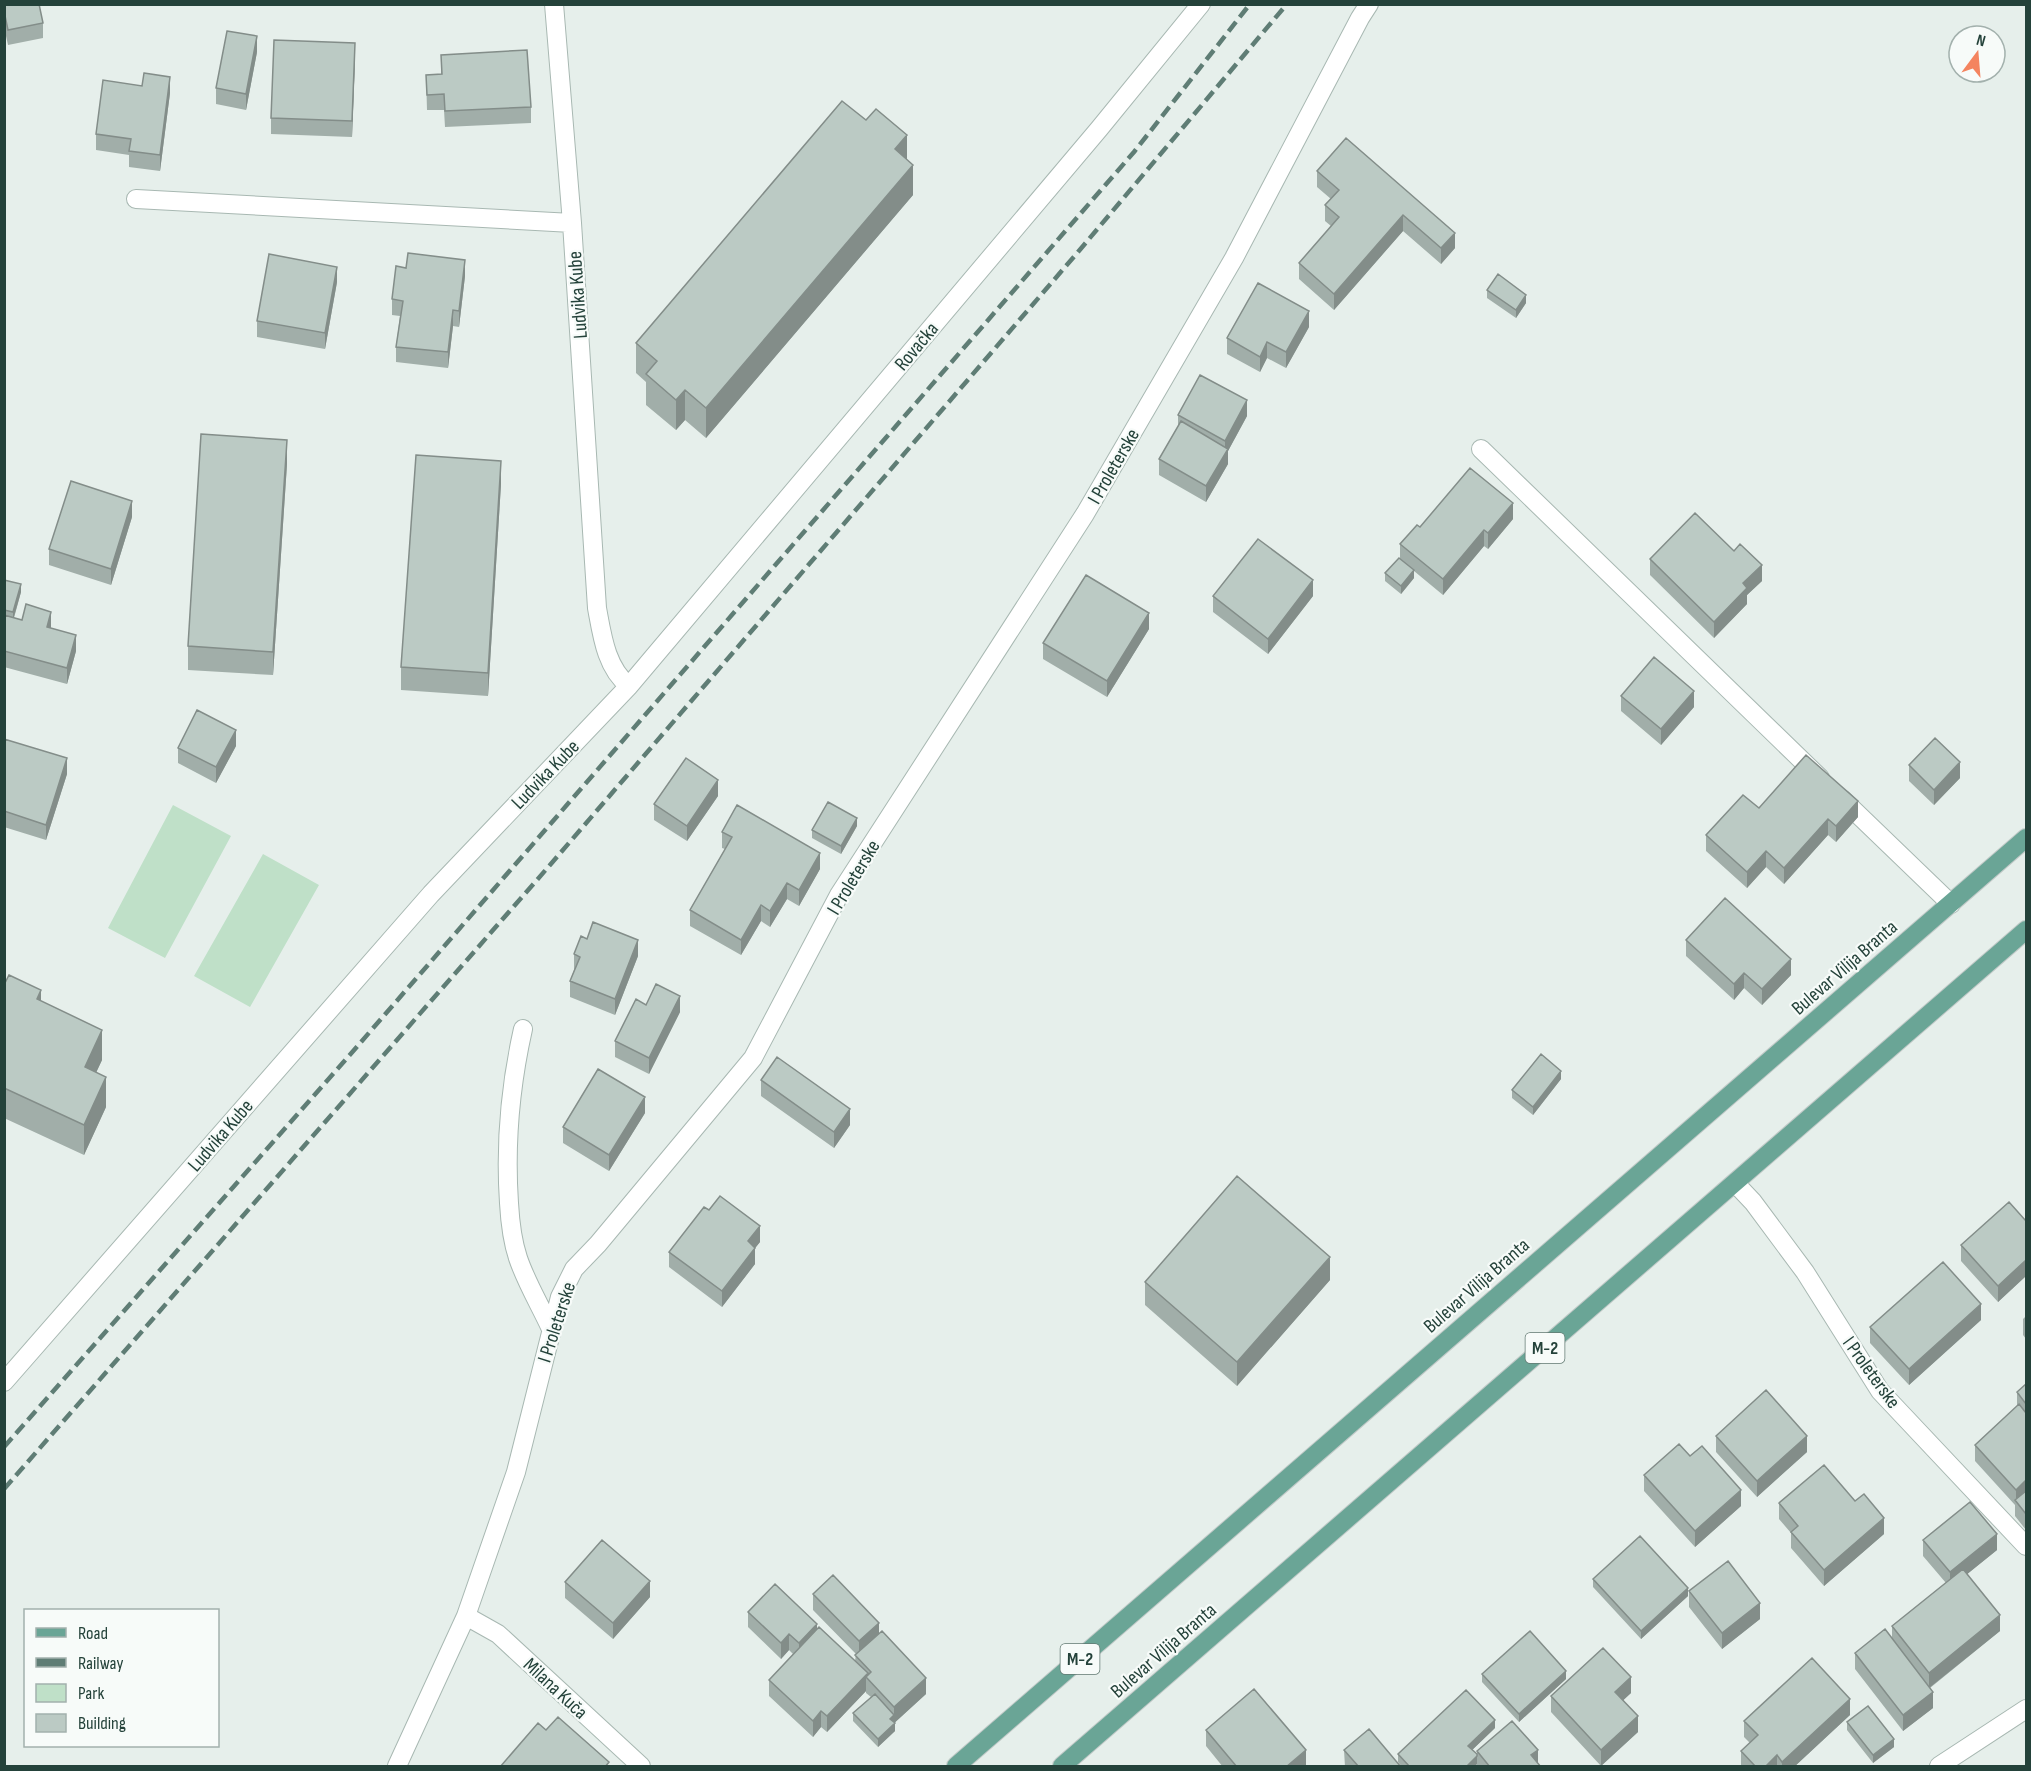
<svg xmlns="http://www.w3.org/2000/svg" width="2031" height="1771" font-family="'Sofia Sans Condensed',sans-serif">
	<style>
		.green { fill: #bfe0c8 }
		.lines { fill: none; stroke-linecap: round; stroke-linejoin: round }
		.minor-casing { stroke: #a8b8b2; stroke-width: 20 }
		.major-casing { stroke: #c2cac8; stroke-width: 20 }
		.minor { stroke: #fff; stroke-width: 18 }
		.major { stroke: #6aa596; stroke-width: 18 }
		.rail { stroke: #5f7d75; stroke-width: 4.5; stroke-dasharray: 12 6; stroke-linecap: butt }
		.wall { fill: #a1aea9 }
		.shaded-wall { fill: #838d89 }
		.building { fill: #bbcac4; stroke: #838d89; stroke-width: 1.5 }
		.labels { text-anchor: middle; stroke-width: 4.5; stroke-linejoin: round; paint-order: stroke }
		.shield { fill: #f7fbf9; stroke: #637a73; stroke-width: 1.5 }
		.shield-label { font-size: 18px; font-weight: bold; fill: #24423a }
		.street-label { font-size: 20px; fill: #24423a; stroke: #f7fbf9 }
	</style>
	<rect width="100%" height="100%" fill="#e6efeb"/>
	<path class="green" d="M173,805l58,31 -66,122 -57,-30z
		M263,854l56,31 -69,122 -56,-31z"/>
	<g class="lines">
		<defs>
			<path id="minor" d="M554,4l18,219 25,385c5,27 9,60 32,78
				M136,199l436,24
				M1481,449l339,329
				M1842,799l109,105
				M523,1029c-13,58 -18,115 -14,174 1,18 3,37 9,55 8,24 22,47 33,71
				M1735,1183l18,19 52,70 75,119 146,155
				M4,1382l427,-488 198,-208 470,-557 102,-125
				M466,1616l32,18 143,132
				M397,1766l69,-150 50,-144 44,-175 14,-28 24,-25 155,-186 86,-163 246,-381 149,-256 126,-240 9,-14
				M1939,1766l87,-57"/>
			<path id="major" d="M956,1766l1070,-928
				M1062,1766l964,-836"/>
		</defs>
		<use href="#minor" class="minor-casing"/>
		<use href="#major" class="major-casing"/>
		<use href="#minor" class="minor"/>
		<use href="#major" class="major"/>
		<path class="rail" d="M4,1447l344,-390 786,-905 116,-148
			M4,1489l546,-624 528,-613 209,-248"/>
	</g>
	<path class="wall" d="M4,4l39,19v15l-35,7 -4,-18z
		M257,52l-11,58 -30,-6v-16z
		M441,55l90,52v16l-86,4 -1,-17h-17l-1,-35 15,-1z
		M355,59l-3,78 -81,-3v-16z
		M170,93l-10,78 -31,-4v-12l-33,-5v-16z
		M1346,138l109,110 -14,16 -38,-33 -69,79 -35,-31v-16l32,-37 -6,-5v-16l6,-6 -14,-12v-16z
		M907,159l6,36 -207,243 -21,-18 -9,10 -30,-25v-23l-10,-9v-30z
		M465,276l-6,51 -6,-1 -5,42 -52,-6v-15l4,-31 -8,-1v-16z
		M337,282l-12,67 -68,-12v-16z
		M1487,290l39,13 -10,15 -29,-20z
		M1309,327l-23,41 -19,-10 -7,14 -33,-18v-16z
		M1178,415l69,1 -19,35v13l-22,38 -47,-27v-16l19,-33z
		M287,464l-14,211 -85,-5v-24z
		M501,484l-13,212 -87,-6v-23z
		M132,517l-21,68 -62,-20v-16z
		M1513,519l-25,30 -4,-3 -41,49 -29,-24v7l-13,16 -16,-13v-8l15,-14v-15l20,-17z
		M1650,559l112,22 -15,14v9l-33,34 -64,-63z
		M4,580l17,12 -7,26 37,10 25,23 -9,33 -63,-17z
		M1213,596h100l-45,58 -55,-42z
		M1149,629l-42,68 -64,-38v-16z
		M1621,696l73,11 -33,38 -40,-34z
		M4,739l63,35 -21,66 -42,-13z
		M236,746l-20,37 -38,-20v-15z
		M1909,765l51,13 -26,27 -25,-24z
		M718,796l-31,45 -33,-21v-16z
		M1759,808l99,9 -22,25 -8,-7 -44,49 -18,-17 -19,21 -41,-37v-16z
		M857,826l-16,28 -29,-16v-8z
		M722,832l98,37 -21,37 -12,-7 -17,28 -9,-6 -20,34 -51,-29v-16l35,-61 -3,-1z
		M1686,940l105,35 -29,30 -18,-17 -10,12 -48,-44z
		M574,954l64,2 -23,59 -45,-18v-16l4,-11z
		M4,985l37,16 61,59 -6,12 10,35 -22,48 -80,-37z
		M646,1005l34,7 -31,62 -34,-17v-16z
		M1561,1079l-28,36 -21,-17v-8z
		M761,1080l89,45 -16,23 -73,-52z
		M645,1113l-36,58 -46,-28v-16z
		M2026,1221v55l-28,26 -37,-41v-16z
		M760,1242l-5,6v16l-33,43 -53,-40v-15z
		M1330,1280l-93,106 -92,-81v-23z
		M2026,1316v23l-3,-4v-16z
		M1981,1320l-72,65 -39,-42v-16z
		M2026,1384v146l-11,-14v-11l-40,-44v-16l42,-39v-14z
		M1716,1436l91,16 -50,45 -41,-45z
		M1690,1456l51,50 -46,41 -51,-56v-16z
		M1779,1503l105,31 -60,52 -33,-38v-15l-12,-14z
		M1923,1540l74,10 -30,24 33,57 -70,57 3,20 -30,23 -48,-62v-16l37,-15v-12l54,-43 -23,-27z
		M1593,1579l95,17 -47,43 -48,-52z
		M565,1582l85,15 -37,42 -48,-41z
		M1689,1591l71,28 -38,30 -33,-42z
		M813,1594l66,39 47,61 -32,29 1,8 -17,16 -25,-26v-8l18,-16 -5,-4v-2l-39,41 -6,-5 -8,10 -44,-41v-16l24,-26 -4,-4 -8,9 -33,-32v-15l69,17 38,32 1,-7 -43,-44z
		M1482,1674l84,5 -47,43 -37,-40z
		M1631,1693l-8,7 15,32 -37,34 -50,-54v-16z
		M1850,1715l-56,52h-53v-16l9,-8 -6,-6v-16z
		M1847,1722l47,25 -21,16 -26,-33z
		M1495,1728l-23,22 5,4v-3l61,12 3,4h-64v-3l-3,3h-72l-4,-5v-8z
		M1206,1730l100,36 -1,1h-82l-17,-21z
		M1344,1750l57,17h-56z"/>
	<path class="shaded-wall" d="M257,36v16l-11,58v-16z
		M355,43v16l-3,78v-16z
		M170,77v16l-10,78v-16z
		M907,135v30l-12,-16z
		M913,165v30l-207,243v-30z
		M1403,215v16l-69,79v-16z
		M1455,233v15l-14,16v-16z
		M465,260v16l-6,51v-16z
		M337,267v15l-12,67v-16z
		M1526,295v8l-10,15v-8z
		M453,310v16l-5,42v-16z
		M1309,311v16l-23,41v-16z
		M1267,342v16l-7,14v-15z
		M685,390v30l-9,10v-30z
		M1247,400v16l-19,35v13l-22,38v-16l19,-32v-13z
		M287,440v24l-14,211v-23z
		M501,461v23l-13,212v-23z
		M132,501v16l-21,68v-16z
		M1513,503v16l-25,30v-16z
		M1484,530v16l-41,49v-16z
		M1762,565v16l-15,14v9l-33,34v-16l29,-39z
		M1414,570v8l-13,16v-8z
		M1313,580v16l-45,58v-15z
		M21,584v8l-8,28v-8z
		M51,612v15l-4,16v-16z
		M1149,613v16l-42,68v-16z
		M76,635v16l-9,33v-16z
		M1694,691v16l-33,38v-16z
		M236,730v16l-20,37v-16z
		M67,758v16l-21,66v-15z
		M1960,762v16l-26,27v-15z
		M718,780v16l-31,45v-15z
		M1858,801v16l-22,25v-16z
		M857,818v8l-16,28v-8z
		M1828,819v16l-44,49v-16z
		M1766,851v16l-19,21v-16z
		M820,853v16l-21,37v-16z
		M787,883v16l-17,28v-16z
		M761,905v16l-20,34v-15z
		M638,940v16l-23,59v-16z
		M1791,959v16l-29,30v-16z
		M1744,973v15l-10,12v-16z
		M41,990v30l-4,-21z
		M680,996v16l-31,62v-16z
		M102,1030v30l-17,37v-30z
		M1561,1071v8l-28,36v-8z
		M106,1077v30l-22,48v-30z
		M645,1097v16l-36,58v-16z
		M850,1109v16l-16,23v-16z
		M760,1226v16l-12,15v-16z
		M755,1248v16l-33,43v-16z
		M1330,1257v23l-93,106v-24z
		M2026,1260v16l-28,26v-16z
		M1981,1304v16l-72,65v-16z
		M1807,1436v16l-50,45v-16z
		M2026,1480v16l-10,5v-11z
		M1741,1490v16l-46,41v-16z
		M1884,1518v16l-60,52v-16z
		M1997,1534v16l-47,38v-16z
		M650,1581v16l-37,42v-16z
		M1688,1588v8l-47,43v-8z
		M1760,1603v16l-38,30v-16z
		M2000,1615v16l-71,57v-15z
		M879,1623v16l-20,18v-16z
		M817,1624v16l-18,19v-16z
		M789,1634v16l-8,9v-16z
		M1566,1671v8l-47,43v-8z
		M868,1673v5l-2,-1v14l-39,41v-16z
		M1631,1677v16l-16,15v-16z
		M926,1678v16l-36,33v-8l4,-4v-8z
		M1933,1692v16l-30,23v-16z
		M1850,1699v16l-56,52h-12v-5z
		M821,1711v16l-8,10v-16z
		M1638,1716v16l-37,34v-16z
		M1495,1720v8l-27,26v-8z
		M895,1723v8l-17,16v-8z
		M1894,1739v8l-21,16v-8z
		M1306,1750v16l-20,1z
		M1538,1750v16l-7,-11z
		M1777,1755v12h-12z
		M1477,1756v8l-3,3h-8z"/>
	<path class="building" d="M4,4h35l4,19 -35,7 -4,-19z
		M227,31l30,5 -11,58 -30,-6z
		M274,40l81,3 -3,78 -81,-3z
		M527,50l4,57 -86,4 -1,-17 -17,1 -1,-20 16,-1 -1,-19z
		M144,73l26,4 -10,78 -31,-4 2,-12 -35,-5 7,-54 39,6z
		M842,101l24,19 10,-11 31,26 -12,14 18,16 -207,243 -21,-18 -9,10 -30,-26 11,-13 -21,-18z
		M1346,138l109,95 -14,15 -38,-33 -69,79 -35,-31 40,-46 -14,-12 14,-15 -22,-19z
		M408,253l57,7 -6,51 -6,-1 -5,42 -52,-5 7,-46 -11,-2 4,-33 10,2z
		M269,254l68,13 -12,66 -68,-12z
		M1498,274l28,21 -10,15 -29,-20z
		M1258,283l51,28 -23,41 -19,-10 -7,15 -33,-19z
		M1200,375l47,25 -22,41 -47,-26z
		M1181,421l47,28 -22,37 -47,-27z
		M201,434l86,6 -14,212 -85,-6z
		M416,455l85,6 -13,212 -87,-6z
		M1470,468l43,35 -25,30 -4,-3 -41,49 -43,-35 17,-19 3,2z
		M71,481l61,20 -21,68 -62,-20z
		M1695,513l39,38 6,-7 22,21 -19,18 4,5 -33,34 -64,-63z
		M1258,539l55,41 -45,59 -55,-43z
		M1399,558l15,12 -13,16 -16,-13z
		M1086,575l63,38 -42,68 -64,-38z
		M4,580l17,4 -8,28 -9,-2z
		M26,604l25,8 -4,15 29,8 -9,33 -63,-17v-36l18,5z
		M1654,657l40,34 -33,38 -40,-33z
		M197,710l39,20 -20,37 -38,-19z
		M1935,738l25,24 -26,28 -25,-25z
		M4,739l63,19 -21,67 -42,-14z
		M1806,755l52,46 -22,25 -8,-7 -44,49 -18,-17 -19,21 -41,-37 37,-40 16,13z
		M686,758l32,22 -31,46 -33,-22z
		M828,802l29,16 -16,28 -29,-16z
		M737,805l83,48 -21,37 -12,-7 -17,28 -9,-6 -20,35 -51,-30 42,-73 -10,-5z
		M1725,898l66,61 -29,30 -18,-16 -10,11 -48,-44z
		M593,922l45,18 -23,59 -45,-18 10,-24 -6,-3 7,-18 6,3z
		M9,975l32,15 -4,9 65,31 -17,37 21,10 -22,48 -80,-37v-103z
		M656,984l24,12 -31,62 -34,-17 21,-42 10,6z
		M1541,1054l20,17 -28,36 -21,-17z
		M777,1057l73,52 -16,23 -73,-52z
		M598,1069l47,28 -36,58 -46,-28z
		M1237,1176l93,81 -93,105 -92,-80z
		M720,1196l40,30 -12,15 7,7 -33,43 -53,-39 35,-45 5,3z
		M2009,1202l17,19v39l-28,26 -37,-41z
		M1943,1262l38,42 -72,65 -39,-42z
		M2026,1384v20l-9,-12z
		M1766,1390l41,46 -50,45 -41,-45z
		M2019,1404l7,9v67l-10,10 -41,-45z
		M1679,1444l11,12 12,-10 39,44 -46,41 -51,-56z
		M1824,1465l31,36 9,-7 20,24 -60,52 -33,-38 7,-6 -19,-23z
		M2026,1491v23l-11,-14z
		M1970,1502l27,32 -47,38 -27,-32z
		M1640,1536l48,52 -47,43 -48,-52z
		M602,1540l48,41 -37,42 -48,-41z
		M1728,1561l32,42 -38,30 -33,-42z
		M1963,1569l37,46 -71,58 -37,-47z
		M833,1575l46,48 -20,18 -46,-47z
		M775,1584l42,40 -18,19 -10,-9 -8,9 -33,-31z
		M819,1627l49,46 -41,43 -6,-5 -8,10 -44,-41z
		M1885,1629l48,63 -30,23 -48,-62z
		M882,1631l44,47 -32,29 -28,-30 5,-5 -16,-17z
		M1530,1631l36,40 -47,43 -37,-40z
		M1603,1648l28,29 -16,15 23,24 -37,34 -50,-54z
		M1812,1658l38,41 -68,63 -5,-7 -12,12h-9l-15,-16 17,-16 -14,-14z
		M1254,1689l52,61 -20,17h-49l-31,-37z
		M1466,1690l29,30 -27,26 9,8v2l-11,11h-56l-12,-13z
		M875,1694l19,21 -4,4 5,4 -17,16 -25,-26z
		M1868,1706l26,33 -21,16 -26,-33z
		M558,1717l51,45 -4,5h-105l38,-44 8,7z
		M1512,1721l26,29 -7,5 10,12h-51l-13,-16z
		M1369,1729l32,38h-42l-15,-17z"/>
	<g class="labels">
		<g class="shield">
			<rect x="1525.5" y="1333" width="39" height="30" rx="4.5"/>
			<rect x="1060.5" y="1644" width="39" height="30" rx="4.5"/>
		</g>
		<g class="shield-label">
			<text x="1545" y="1354">M-2</text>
			<text x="1080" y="1665">M-2</text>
		</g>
		<g class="street-label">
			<text transform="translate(577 295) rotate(-94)" y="7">Ludvika Kube</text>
			<text transform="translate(916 346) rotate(-50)" y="7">Rovačka</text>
			<text transform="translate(1113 466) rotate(-60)" y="7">I Proleterske</text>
			<text transform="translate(545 774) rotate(-46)" y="7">Ludvika Kube</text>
			<text transform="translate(853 877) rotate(-59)" y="7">I Proleterske</text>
			<text transform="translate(1844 967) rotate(-41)" y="7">Bulevar Vilija Branta</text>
			<text transform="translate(220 1135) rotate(-49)" y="7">Ludvika Kube</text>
			<text transform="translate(1476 1285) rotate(-41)" y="7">Bulevar Vilija Branta</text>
			<text transform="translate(556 1322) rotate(-72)" y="7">I Proleterske</text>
			<text transform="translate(1872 1372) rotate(54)" y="7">I Proleterske</text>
			<text transform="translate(1163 1650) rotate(-41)" y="7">Bulevar Vilija Branta</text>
			<text transform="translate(556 1688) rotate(43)" y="7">Milana Kuča</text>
		</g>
	</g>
	<rect width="2031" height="1771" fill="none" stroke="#24423a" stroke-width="12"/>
	<rect x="24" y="1609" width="195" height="138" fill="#f7fbf9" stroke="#a3b1ad" stroke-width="1.5"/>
	<rect x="36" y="1628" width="30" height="9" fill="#6aa596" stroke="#a3b1ad" stroke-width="1.5"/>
	<text x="78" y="1639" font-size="18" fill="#24423a">Road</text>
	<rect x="36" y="1658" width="30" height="9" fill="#5f7d75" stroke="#a3b1ad" stroke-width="1.5"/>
	<text x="78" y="1669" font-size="18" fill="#24423a">Railway</text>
	<rect x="36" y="1684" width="30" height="18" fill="#bfe0c8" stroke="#a3b1ad" stroke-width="1.5"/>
	<text x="78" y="1699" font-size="18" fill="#24423a">Park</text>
	<rect x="36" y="1714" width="30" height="18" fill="#bbcac4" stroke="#a3b1ad" stroke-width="1.5"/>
	<text x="78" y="1729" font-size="18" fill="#24423a">Building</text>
	<g transform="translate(1977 54) rotate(16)"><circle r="28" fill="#f7fbf9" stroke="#a3b1ad" stroke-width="1.5"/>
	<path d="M0-4.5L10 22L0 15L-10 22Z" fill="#f4845f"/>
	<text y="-9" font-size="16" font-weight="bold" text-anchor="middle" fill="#24423a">N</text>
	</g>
</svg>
